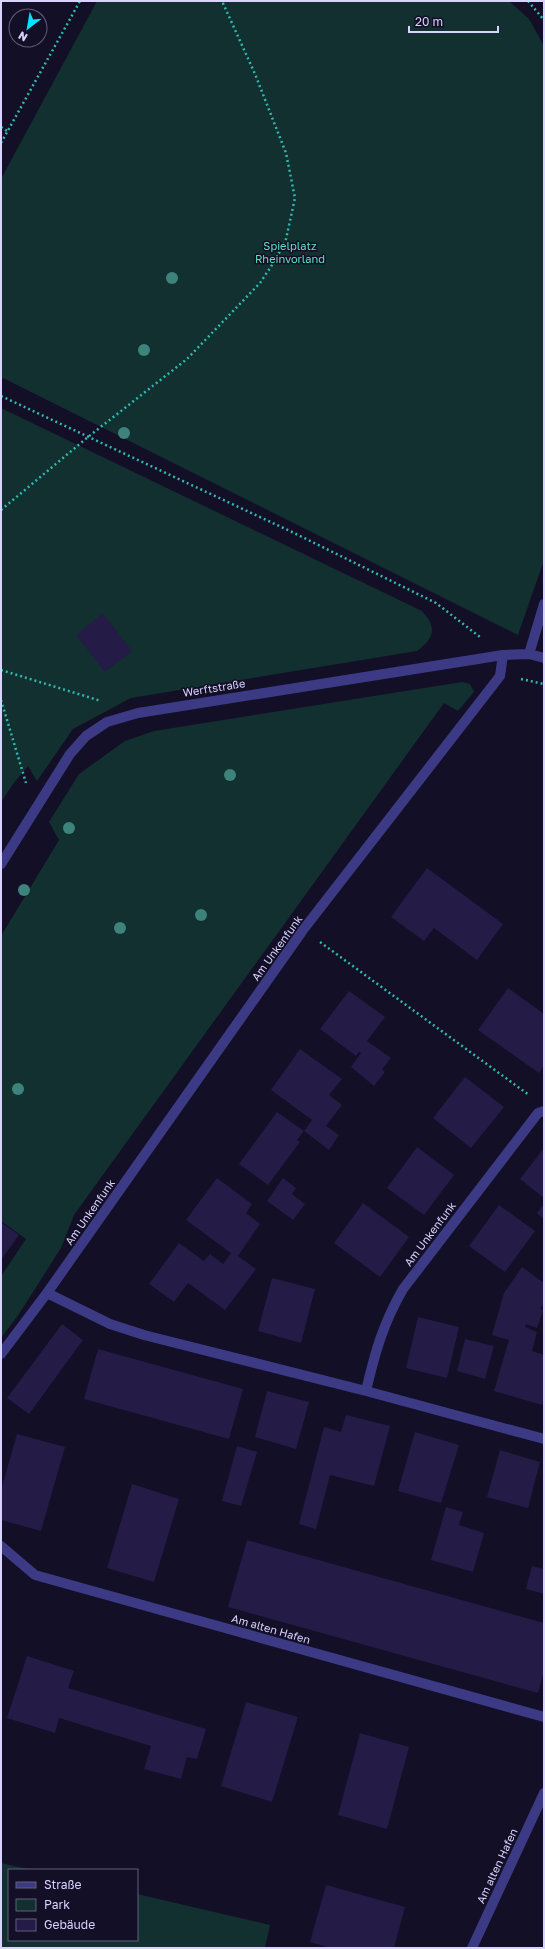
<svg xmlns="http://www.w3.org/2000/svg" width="545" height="1949" font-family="'Golos Text',sans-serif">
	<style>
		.green { fill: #12302f }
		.building { fill: #241b47 }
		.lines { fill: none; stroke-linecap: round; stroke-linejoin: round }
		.path { stroke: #2fb8b0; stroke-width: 2.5; stroke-dasharray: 2 3; stroke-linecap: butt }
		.minor { stroke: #3d3a85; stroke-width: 10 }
		.tree { fill: #3d827b }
		.labels { text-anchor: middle; stroke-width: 3; stroke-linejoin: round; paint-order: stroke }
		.park-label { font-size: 11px; fill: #5fe0c0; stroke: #130f26 }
		.street-label { font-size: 11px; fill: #d9d4ff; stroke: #130f26 }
	</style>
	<rect width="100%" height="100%" fill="#130f26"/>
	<path class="green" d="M97,1h412l20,18 15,27v514l-26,75 -517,-258v-198z
		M1,408l421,203c15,16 13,27 -5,40l-286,47 -58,31 -36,52 -9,-15 -15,18 -12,18z
		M462,682l8,2 4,8 -16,19 -14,-8 -370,512 -13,33 -42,66 -18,24v-62l25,-37 -25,-18v-285l58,-96 -10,-18 30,-48 46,-33 29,-10z
		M1,1863l32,7h-24v70h128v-46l133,31 -5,23h-264z"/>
	<path class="building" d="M103,613l29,38 -27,21 -29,-37z
		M427,868l76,56 -26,36 -43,-32 -10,13 -33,-24z
		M508,988l36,26v52l-5,7 -61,-43z
		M349,991l36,26 -18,24 24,17 -9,11 3,3 -11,14 -23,-19 10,-14 -2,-1 -3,4 -36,-27z
		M300,1049l42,30 -13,16 13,10 -16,21 13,9 -10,15 -25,-19 8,-11 -41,-30z
		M465,1077l39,30 -33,41 -38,-30z
		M277,1112l27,19 -7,9 3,2 -32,43 -29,-21z
		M417,1147l37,28 -30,40 -37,-27z
		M544,1148v50l-24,-19z
		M217,1178l35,26 -6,9 14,11 -22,32 18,13 -31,41 -37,-27 -14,19 -25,-18 30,-41 25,18 6,-7 13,10 8,-11 -45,-33z
		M283,1178l13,10 -4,6 13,10 -12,16 -26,-19z
		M363,1203l46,34 -29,40 -46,-34z
		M544,1204v15l-7,-6z
		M499,1205l36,26 -30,41 -36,-26z
		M1,1222l18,13 -18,25z
		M522,1267l22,16v20l-4,6 3,1 -6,18 -11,-4 -1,3 12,5 -5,19 12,4v43l-2,7 -48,-14 15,-51 -17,-5 12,-42z
		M272,1278l43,11 -14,54 -43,-12z
		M418,1317l41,10 -12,51 -41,-10z
		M62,1324l21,16 -54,74 -22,-16z
		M465,1339l29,7 -9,33 -28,-8z
		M98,1349l145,40 -14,50 -145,-40z
		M267,1391l42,11 -13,47 -41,-12z
		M346,1415l44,11 -16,60 -44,-11 -14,54 -17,-5 25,-97 17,5z
		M415,1432l44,13 -18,58 -43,-12z
		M17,1434l48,13 -24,84 -40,-11v-30z
		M237,1446l20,6 -16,54 -19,-5z
		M500,1450l40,12 -12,46 -41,-11z
		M132,1484l47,15 -25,83 -47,-14z
		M446,1507l17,5 -4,13 25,8 -11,39 -42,-12z
		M247,1540l297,83v48l-6,22 -310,-86z
		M532,1566l12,3v25l-18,-5z
		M27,1656l47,15 -6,17 138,41 -9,30 -10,-2 -6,22 -37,-10 7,-23 -92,-28 -4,15 -48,-15z
		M246,1702l52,15 -26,85 -51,-16z
		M360,1733l49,14 -22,82 -49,-14z
		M326,1885l79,22 -11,41h-64l-20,-6z"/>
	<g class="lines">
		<path class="path" d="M528,1l16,19
			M1,127l6,4
			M1,143l79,-142
			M1,396l291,136 144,71 44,34
			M1,510l87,-73 99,-78 73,-76 16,-24 10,-20 9,-41 -9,-45 -31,-79 -33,-73
			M1,670l100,31
			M521,679l23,5
			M1,700l25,83
			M320,942l209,153"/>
		<path class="minor" d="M529,654l15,-50
			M1,864l69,-110 16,-18 21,-14 31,-9 365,-58 26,-1 15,4
			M47,1293l63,31 34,11 222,56 178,48
			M1,1354l46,-61 256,-363 197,-254 3,-21
			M366,1391c9,-39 17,-67 37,-102l135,-176 6,-2
			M1,1546l34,29 509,142
			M472,1948l72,-155"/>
	</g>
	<g class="tree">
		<circle cx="172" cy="278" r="6"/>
		<circle cx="144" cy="350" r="6"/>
		<circle cx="124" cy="433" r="6"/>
		<circle cx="230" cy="775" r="6"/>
		<circle cx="69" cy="828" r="6"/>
		<circle cx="24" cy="890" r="6"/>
		<circle cx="201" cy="915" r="6"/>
		<circle cx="120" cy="928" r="6"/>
		<circle cx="18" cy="1089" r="6"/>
	</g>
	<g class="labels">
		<g class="park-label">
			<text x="290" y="250">Spielplatz<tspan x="290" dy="13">Rheinvorland</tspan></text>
		</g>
		<g class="street-label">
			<text transform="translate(214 688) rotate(-9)" y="4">Werftstraße</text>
			<text transform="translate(277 948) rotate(-54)" y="4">Am Unkenfunk</text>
			<text transform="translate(90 1212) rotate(-55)" y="4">Am Unkenfunk</text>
			<text transform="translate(430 1234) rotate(-53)" y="4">Am Unkenfunk</text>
			<text transform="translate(271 1629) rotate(16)" y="4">Am alten Hafen</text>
			<text transform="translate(497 1866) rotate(-65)" y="4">Am alten Hafen</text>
		</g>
	</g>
	<rect width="545" height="1949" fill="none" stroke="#d9d4ff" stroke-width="4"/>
	<rect x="8" y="1869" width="130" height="72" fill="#130f26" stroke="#625e7d"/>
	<rect x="16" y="1882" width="20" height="6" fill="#3d3a85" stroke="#625e7d"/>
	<text x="44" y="1889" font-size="12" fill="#d9d4ff">Straße</text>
	<rect x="16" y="1899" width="20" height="12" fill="#12302f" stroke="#625e7d"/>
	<text x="44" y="1909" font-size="12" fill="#d9d4ff">Park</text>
	<rect x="16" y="1919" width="20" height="12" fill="#241b47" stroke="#625e7d"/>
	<text x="44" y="1929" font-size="12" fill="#d9d4ff">Gebäude</text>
	<g transform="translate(28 28) rotate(211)"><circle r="19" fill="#130f26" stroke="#625e7d"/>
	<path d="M0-3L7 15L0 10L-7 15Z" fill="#00e5ff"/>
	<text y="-6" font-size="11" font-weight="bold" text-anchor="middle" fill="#d9d4ff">N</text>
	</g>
	<path d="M409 26v6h89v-6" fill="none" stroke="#d9d4ff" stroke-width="2"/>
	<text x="415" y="26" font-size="12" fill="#d9d4ff" stroke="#130f26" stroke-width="3" paint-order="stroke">20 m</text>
</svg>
